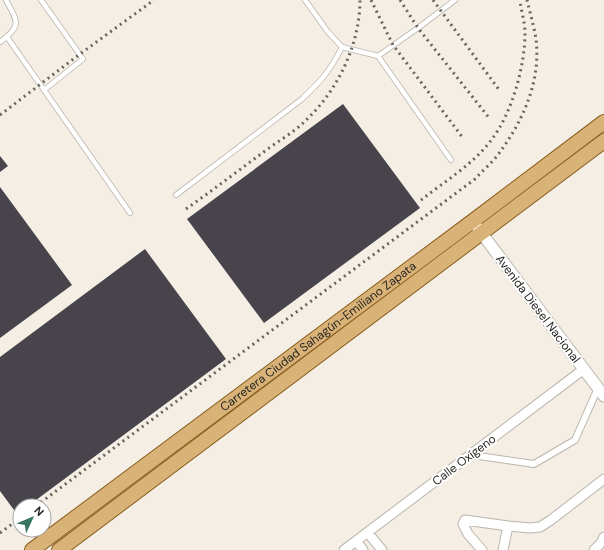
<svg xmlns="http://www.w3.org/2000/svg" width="604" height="550" font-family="'DM Sans',sans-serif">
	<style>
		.building { fill: #47444c }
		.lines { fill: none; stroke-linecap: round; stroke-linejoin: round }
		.service-casing { stroke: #bbb5ac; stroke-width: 6 }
		.pedestrian-casing { stroke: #bbb5ac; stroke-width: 8 }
		.minor-casing { stroke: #bbb5ac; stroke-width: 11 }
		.tertiary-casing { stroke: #bbb5ac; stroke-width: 13 }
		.primary-casing { stroke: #8a5f1f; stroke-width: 16 }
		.service { stroke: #fff; stroke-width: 4.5 }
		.pedestrian { stroke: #fff; stroke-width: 6 }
		.minor { stroke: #fff; stroke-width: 9 }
		.tertiary { stroke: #fff; stroke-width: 11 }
		.primary { stroke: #d9b278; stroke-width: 14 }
		.rail { stroke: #67645e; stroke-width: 3; stroke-dasharray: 2 4; stroke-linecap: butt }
		.labels { text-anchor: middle; stroke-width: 4; stroke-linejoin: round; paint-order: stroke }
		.street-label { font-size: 12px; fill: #282622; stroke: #fff }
	</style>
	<rect width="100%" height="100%" fill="#f4eee4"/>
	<path class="building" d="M343,104l77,104 -156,115 -77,-104z
		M0,156l8,10 -8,6z
		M0,187l72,98 -72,53z
		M145,249l81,110 -198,147h-8v6l-3,2 -17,-23v-134z"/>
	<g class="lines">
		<defs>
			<path id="service" d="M41,0l42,59 -39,31
				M305,0l23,32 14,15 36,9 40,-28 37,-28
				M7,37l123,176
				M0,42c22,-16 18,-20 6,-42
				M378,56l73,104
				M176,195l126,-96c19,-18 28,-28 40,-52"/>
			<path id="pedestrian" d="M472,455l62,9 41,-24 23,-52"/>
			<path id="minor" d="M368,533l14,17
				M356,541l7,9
				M344,550l240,-181
				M482,550l-14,-16 -5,-10 2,-4 43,6 22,2 10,-1 11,-7 53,-41
				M503,550l5,-24
				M594,550l7,-7 3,-6"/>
			<path id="tertiary" d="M477,227l127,169"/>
			<g id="primary">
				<path id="s1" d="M32,550l441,-329 131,-99"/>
				<path d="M59,550l545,-409"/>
			</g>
		</defs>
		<use href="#service" class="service-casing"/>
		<use href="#pedestrian" class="pedestrian-casing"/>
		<use href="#minor" class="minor-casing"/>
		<use href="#tertiary" class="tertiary-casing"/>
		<use href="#primary" class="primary-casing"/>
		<use href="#service" class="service"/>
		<use href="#pedestrian" class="pedestrian"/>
		<use href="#minor" class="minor"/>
		<use href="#tertiary" class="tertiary"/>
		<use href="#primary" class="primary"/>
		<path class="rail" d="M371,0l22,45 70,93
			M400,0l18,28 72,91
			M433,0l67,91
			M0,115l80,-61 74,-54
			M421,200c23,-18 54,-37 71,-61 20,-26 33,-73 33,-106 0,-11 -4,-22 -5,-33
			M186,209c27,-19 53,-39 79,-58 13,-10 28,-18 39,-29 33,-30 56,-77 56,-122
			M36,506l439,-327c8,-9 18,-17 25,-27 24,-33 41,-72 36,-113 -2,-13 -6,-26 -9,-39
			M0,533l20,-15"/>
	</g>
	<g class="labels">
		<g class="street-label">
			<text transform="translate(538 309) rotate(53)" y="4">Avenida Diesel Nacional</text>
			<text dy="4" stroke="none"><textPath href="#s1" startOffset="357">Carretera Ciudad Sahagún-Emiliano Zapata</textPath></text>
			<text transform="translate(464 460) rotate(-37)" y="4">Calle Oxígeno</text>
		</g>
	</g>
	<g transform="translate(32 518) rotate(46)"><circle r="19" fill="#ffffff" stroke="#a9a8a7"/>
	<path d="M0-3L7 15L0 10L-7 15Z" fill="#397662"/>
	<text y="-6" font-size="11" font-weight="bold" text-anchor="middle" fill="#282622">N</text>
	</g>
</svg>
